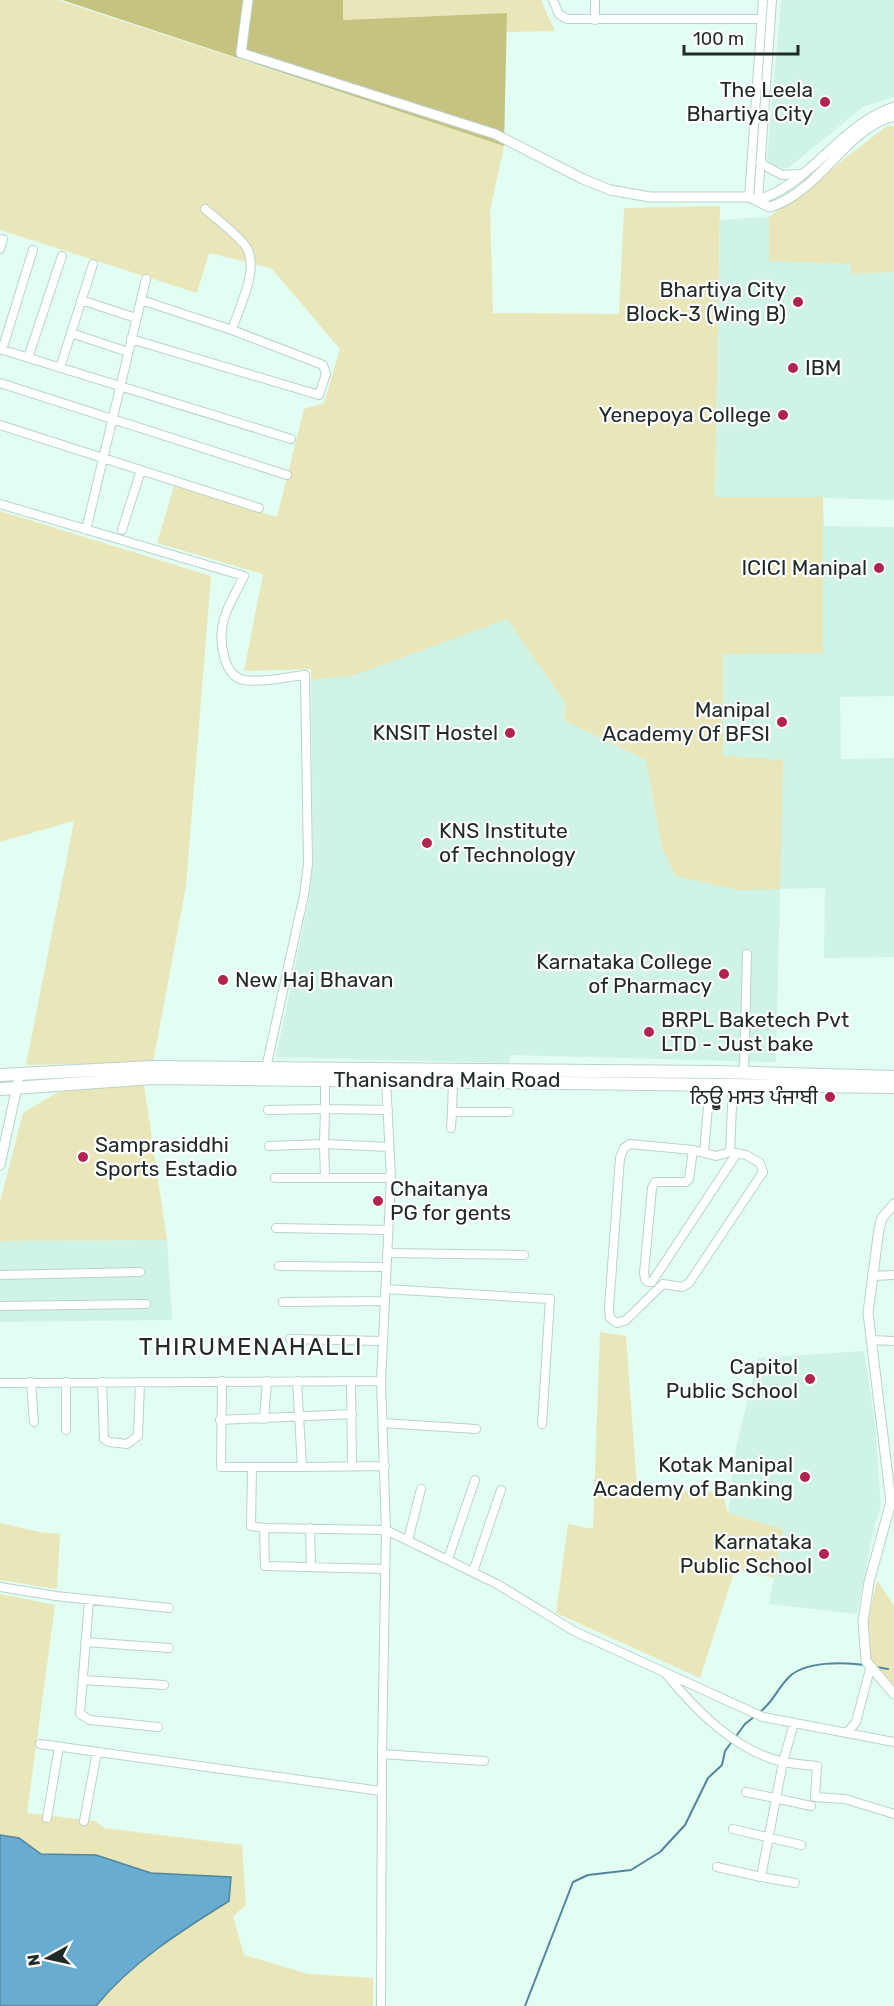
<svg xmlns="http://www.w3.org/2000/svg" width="894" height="2006" font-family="Rubik,'Noto Sans Gurmukhi',sans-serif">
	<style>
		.built { fill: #cff3e5 }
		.green { fill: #e9e7ba }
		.forest { fill: #c6c27f }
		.water { fill: #69acd1; stroke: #53859e; stroke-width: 1.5 }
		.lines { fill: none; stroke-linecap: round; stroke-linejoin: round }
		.stream { stroke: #53859e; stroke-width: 2 }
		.minor-casing { stroke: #b9d3c9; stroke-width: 10 }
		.tertiary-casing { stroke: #b9d3c9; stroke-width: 11 }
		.primary-casing { stroke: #b9d3c9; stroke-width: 14 }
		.minor { stroke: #fff; stroke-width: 8 }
		.tertiary { stroke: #fff; stroke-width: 9 }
		.primary { stroke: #fff; stroke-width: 12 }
		.poi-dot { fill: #b32350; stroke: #fff; stroke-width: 2 }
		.labels { text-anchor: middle; stroke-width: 4.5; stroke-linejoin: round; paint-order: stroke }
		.poi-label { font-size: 21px; fill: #202a26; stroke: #fff; text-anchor: end }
		.street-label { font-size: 21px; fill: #202a26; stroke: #fff }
		.quarter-label { font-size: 24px; letter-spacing: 1.5px; fill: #202a26; stroke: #fff }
	</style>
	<rect width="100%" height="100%" fill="#e2fdf2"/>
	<path class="built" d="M781,0h113v97l-31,10 -75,61h-5l-9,-2 -7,-6z
		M769,217v44l82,3 1,10 42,-2v228l-71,-2 1,28 70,1v169l-54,1 1,62 53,-1v199l-70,1 1,-70 -45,1 -4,173 -266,-7 -1,8 -233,-6 33,-158 4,-36 -2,-183 44,-5 152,-57 59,86 -2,16 82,40 16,88 61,-91 -8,-259 5,-278z
		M167,1240l5,80 -172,2v-81z
		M864,1351l10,64 7,92 -7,20 -17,87 -88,-10 14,-75 -55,-16 8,-65 22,-90z"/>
	<path class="green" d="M0,0h58l446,146 -14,64 3,103 126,1 5,-106 96,-2 -5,291h108v156l-100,1v102l60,4 -3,129 -42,1 -62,-14 -14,-28 -16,-88 -82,-40 2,-16 -59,-85 -152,56 -44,5v-11l-67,2 19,-97 -106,-31 17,-57 103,31 27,-108 20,-6 16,-54 -69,-81 -62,-15 -12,40 -197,-63z
		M343,0h198l14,31 -48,1v-19l-164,7z
		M887,126h7v146l-43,2v-10l-82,-3v-44z
		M0,511l211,65 -25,310 -33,176 -127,3 48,-244 -74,21z
		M144,1085l23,155 -167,1v-39l23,-89 37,-22z
		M600,1332l26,4 11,152 85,4 6,21 55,16 -9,49 -39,-9 -35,109 -144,-65 12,-89 25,5z
		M0,1523l40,9 20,2 -3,55 -57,-9z
		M877,1580l17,26v84c-5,-6 -12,-11 -17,-17 -19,-25 -6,-66 0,-93z
		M0,1594l55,11 -28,208 68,8 9,7 138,17 4,60 -13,11 11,39 64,19 65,4v28h-373z"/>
	<path class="forest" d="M62,0h281v20l164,-7 -3,133z"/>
	<path class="water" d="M0,1835l19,3 22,16 55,1 55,18 80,4 -2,24c-48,30 -97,61 -133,105h-96z"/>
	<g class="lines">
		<path class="stream" d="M876,1667l12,2
			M760,1712c15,-12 16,-22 29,-35 16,-16 55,-15 76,-12
			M525,2006l48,-124 15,-7 43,-5 29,-18 25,-27 23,-47 14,-13 3,-14 20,-27 10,-8"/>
		<defs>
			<path id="minor" d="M553,0l6,14 8,5h193
				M595,0v20
				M760,163l22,12 20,-1
				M749,197l14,-197
				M758,200l14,-200
				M205,209c13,11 28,22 39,35 18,21 -5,63 -12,86
				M0,249l3,-10
				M81,300l55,18
				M71,333l57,19
				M131,339l188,56 7,-21 -3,-9 -91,-35 -91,-30
				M0,349l291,90
				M2,350l31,-100
				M28,358l34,-102
				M60,368l33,-104
				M0,383l287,92
				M0,425l259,83
				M0,504l244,72c-7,15 -18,31 -21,47 -4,18 0,53 21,57 19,3 42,-3 61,-5l3,189 -4,31 -38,173
				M86,530l60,-251
				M122,530l19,-60
				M744,1072l3,-118
				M453,1081l-1,31h57
				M268,1110l57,-1v-30
				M388,1110l-63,-1 -1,35 65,3
				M451,1128l1,-16
				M630,1144l63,6 23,6 14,-4 16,3 14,8 3,9 -74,111 -7,4 -19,-3 -37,36 -9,3 -7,-5 -1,-10 11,-150 4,-10z
				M269,1146l55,-2 1,33
				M693,1150l-4,29 -3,3h-31l-3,6 -8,85 1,6 3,3h4l85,-129
				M730,1152l3,-69
				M704,1153l6,-70
				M275,1178h116
				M276,1228l112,2
				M387,1253l137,2
				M279,1266l107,1
				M0,1275l140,-3
				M872,1276l22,-1
				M385,1289l165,10 -8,125
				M283,1302l102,-1
				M0,1306l146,-2
				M290,1339l93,2
				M871,1340l23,1
				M222,1381l-1,86h81l-5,-86
				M351,1381l1,86
				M381,1381l10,-203 -5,-99
				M31,1382l3,40
				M102,1382l2,57 5,3 18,2 11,-8 2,-54
				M0,1383l381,-2 5,149 -4,224 102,7
				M264,1419l3,-38
				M220,1420l132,-6
				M383,1423l93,6
				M66,1430v-48
				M252,1467l-1,59 13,2
				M302,1467l83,-1
				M310,1528l1,39
				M408,1540l13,-51
				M448,1559l27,-79
				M385,1569l-120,-3 -1,-38 122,2 111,54 77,47 189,86 84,16 9,-11 14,-53
				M473,1572l28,-82
				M0,1587l56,9 113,12
				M89,1600l-9,114 10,6 68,7
				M85,1642l84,6
				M666,1674c30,36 70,78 118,88 10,2 22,3 33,4l-2,31 30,2 49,15
				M83,1680l81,5
				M847,1733l47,9
				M40,1744l341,47
				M746,1792l65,14
				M47,1818l12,-71
				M84,1821l13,-69
				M733,1829l68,16
				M717,1867l44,10 22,-115 11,-39
				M761,1877l34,6
				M381,2006l1,-252"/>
			<path id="tertiary" d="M248,0l-7,53 254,81 88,45 27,11 40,7h99l21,10c50,-15 74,-78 124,-91
				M758,200c54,-17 82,-75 136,-93
				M0,1165l18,-83
				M894,1204l-12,14 -3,11 -11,84 23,189 -22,80 -6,39 3,40 28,33"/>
			<path id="primary" d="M0,1075l152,-8 564,5 178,5
				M0,1089l153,-11 741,9"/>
		</defs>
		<use href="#minor" class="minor-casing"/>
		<use href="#tertiary" class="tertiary-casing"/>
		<use href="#primary" class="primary-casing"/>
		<use href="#minor" class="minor"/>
		<use href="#tertiary" class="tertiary"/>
		<use href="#primary" class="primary"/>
	</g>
	<g class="poi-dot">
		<circle cx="825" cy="102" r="6"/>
		<circle cx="798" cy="302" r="6"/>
		<circle cx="793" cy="368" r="6"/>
		<circle cx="783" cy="415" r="6"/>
		<circle cx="879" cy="568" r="6"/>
		<circle cx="782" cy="722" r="6"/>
		<circle cx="510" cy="733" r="6"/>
		<circle cx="427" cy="843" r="6"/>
		<circle cx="724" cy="974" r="6"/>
		<circle cx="223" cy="980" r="6"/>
		<circle cx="649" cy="1032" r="6"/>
		<circle cx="830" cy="1097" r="6"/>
		<circle cx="83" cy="1157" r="6"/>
		<circle cx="378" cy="1201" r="6"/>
		<circle cx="810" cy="1379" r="6"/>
		<circle cx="805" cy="1477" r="6"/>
		<circle cx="824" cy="1554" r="6"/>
	</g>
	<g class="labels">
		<g class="poi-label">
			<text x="813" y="97">The Leela<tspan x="813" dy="24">Bhartiya City</tspan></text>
			<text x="786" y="297">Bhartiya City<tspan x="786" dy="24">Block-3 (Wing B)</tspan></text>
			<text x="805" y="375" text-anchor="start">IBM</text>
			<text x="771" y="422">Yenepoya College</text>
			<text x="867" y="575">ICICI Manipal</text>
			<text x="770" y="717">Manipal<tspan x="770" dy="24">Academy Of BFSI</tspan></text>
			<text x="498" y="740">KNSIT Hostel</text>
			<text x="439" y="838" text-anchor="start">KNS Institute<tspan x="439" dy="24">of Technology</tspan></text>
			<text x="712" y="969">Karnataka College<tspan x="712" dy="24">of Pharmacy</tspan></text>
			<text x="235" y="987" text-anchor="start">New Haj Bhavan</text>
			<text x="661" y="1027" text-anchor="start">BRPL Baketech Pvt<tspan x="661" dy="24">LTD - Just bake</tspan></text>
			<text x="818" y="1104">ਨਿਉੁੂ ਮਸਤ ਪੰਜਾਬੀ</text>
			<text x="95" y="1152" text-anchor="start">Samprasiddhi<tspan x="95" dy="24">Sports Estadio</tspan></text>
			<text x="390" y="1196" text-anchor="start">Chaitanya<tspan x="390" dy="24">PG for gents</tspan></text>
			<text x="798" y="1374">Capitol<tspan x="798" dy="24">Public School</tspan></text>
			<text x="793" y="1472">Kotak Manipal<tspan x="793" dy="24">Academy of Banking</tspan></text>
			<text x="812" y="1549">Karnataka<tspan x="812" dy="24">Public School</tspan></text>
		</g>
		<g class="street-label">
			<text x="447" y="1087">Thanisandra Main Road</text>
		</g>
		<g class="quarter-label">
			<text x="251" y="1355">THIRUMENAHALLI</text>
		</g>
	</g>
	<g transform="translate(48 1958) rotate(262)" stroke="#ffffff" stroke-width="4.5" paint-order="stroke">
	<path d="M0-4.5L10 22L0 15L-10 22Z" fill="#202a26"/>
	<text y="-9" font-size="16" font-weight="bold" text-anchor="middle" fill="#202a26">N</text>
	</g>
	<path d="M684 45v9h114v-9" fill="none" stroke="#202a26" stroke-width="3"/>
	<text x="693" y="45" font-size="18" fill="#202a26" stroke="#ffffff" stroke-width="4.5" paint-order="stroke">100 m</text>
</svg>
